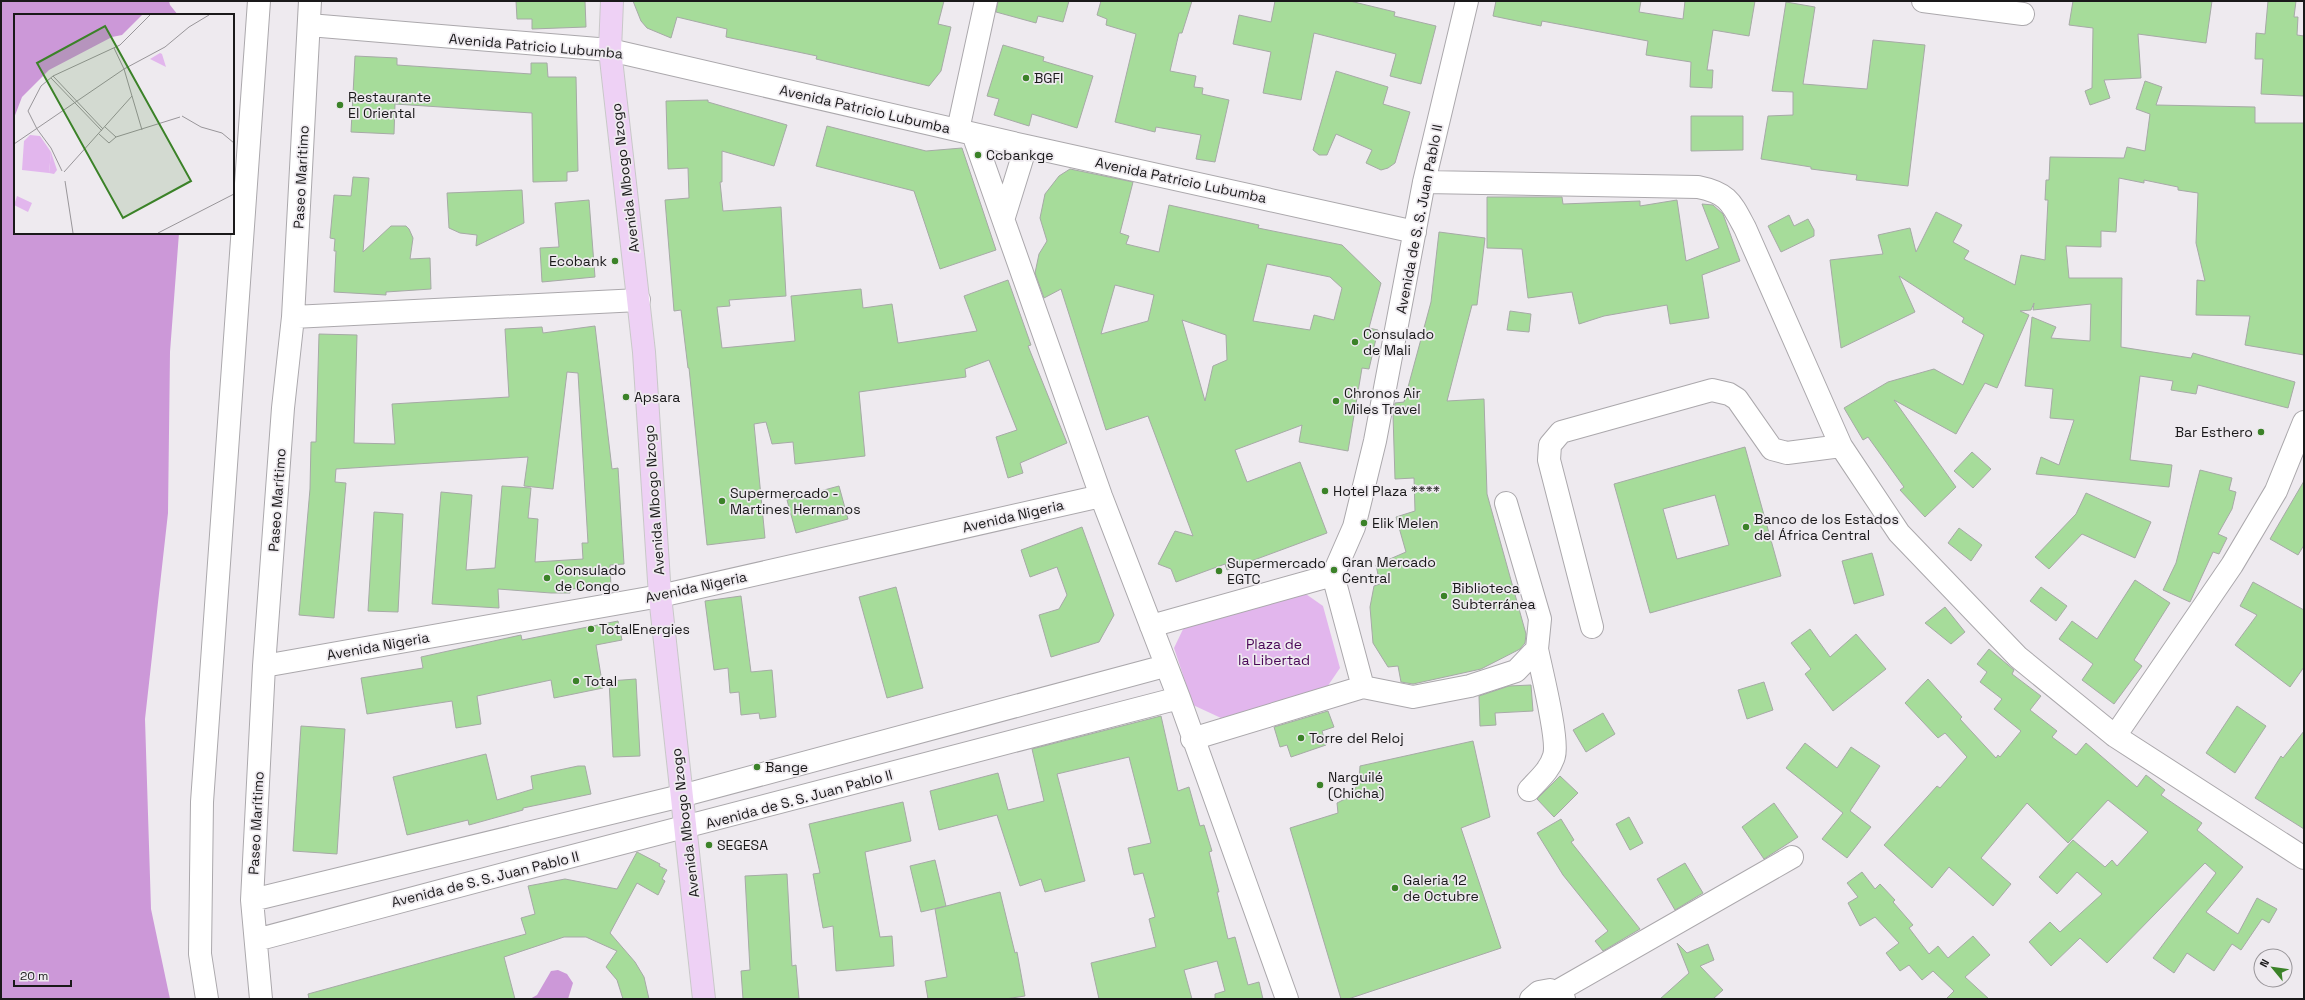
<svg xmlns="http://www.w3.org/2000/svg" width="2305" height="1000" font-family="'Space Grotesk',sans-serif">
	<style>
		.park { fill: #e2b6ed }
		.water { fill: #cc98d8 }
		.building { fill: #a6dc9a; stroke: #a6aaa6; fill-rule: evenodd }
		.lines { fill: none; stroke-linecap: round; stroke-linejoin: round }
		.minor-casing { stroke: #aba8ac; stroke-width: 24 }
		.major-casing { stroke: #c8c8c8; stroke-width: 24 }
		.minor { stroke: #fff; stroke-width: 22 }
		.major { stroke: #eed1f5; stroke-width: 22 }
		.poi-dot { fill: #3b8228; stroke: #eeeaef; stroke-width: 1.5 }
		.labels { text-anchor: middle; stroke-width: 3.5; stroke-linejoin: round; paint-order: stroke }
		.street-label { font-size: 14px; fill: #1a191a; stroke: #eeeaef }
		.poi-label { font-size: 14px; fill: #1a191a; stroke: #eeeaef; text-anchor: start }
		.park-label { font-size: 14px; fill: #4a0757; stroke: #eeeaef }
		.inset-road { fill: none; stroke: #99969a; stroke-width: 1 }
		.view { fill: #3b8228; fill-opacity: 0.15; stroke: #3b8228; stroke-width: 2 }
		.inset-edge { fill: none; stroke: #1a191a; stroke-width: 2 }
	</style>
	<rect width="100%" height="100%" fill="#eeeaef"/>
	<path class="park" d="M1303,592l20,14 17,62 -15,22 -104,28 -28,-13 -19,-57 11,-23z"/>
	<path class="water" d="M1,1h168l1,4 8,10h-163v218h164l-9,119 -2,161 -23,206 6,190 19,90h-169z
		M558,970l9,4 6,9 -5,16h-38l7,-4 14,-24z"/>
	<path class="building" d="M516,1h69l1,26 -54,2v-10h-15z
		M633,1h311l-6,23 13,3 -10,44 -12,15 -113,-27 1,-3 -91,-19 1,-8 -50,-12 -6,21 -24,-10 -6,-7z
		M998,1h71l-6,21 -25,-6 -2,7 -40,-11z
		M1101,1h91l-10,32h-3l-9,38 26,5 -2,11 9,1 -1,6 27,6 -14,62 -19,-3 5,-24 -45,-8 -1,5 -40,-10 21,-88 -30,-9 1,-6 -10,-4z
		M1275,1h75l45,11 -1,4 42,10 -15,58 -31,-8 6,-22 -82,-21 -13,67 -38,-7 8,-41 -38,-8 6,-29 32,7z
		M1496,1h145l-2,11 44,7 2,-18h70l-6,35 -36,-6 -6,40h6l-1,18 -22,-1 1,-25 -45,-7 2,-14 -106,-20 -1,5 -48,-10z
		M2073,1h139l-6,42 -68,-9 3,44 -37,2 6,18 -20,7 -5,-14 7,-3 1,-60 -24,-3z
		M2268,1h28l-2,16h4l-1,18 7,1v60l-43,-2 2,-35h-8l1,-26 9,1z
		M1786,2l29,5 -12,77 64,5 6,-49 52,5 -17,141 -52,-6 1,-5 -46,-6v-2l-50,-8 7,-43 25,-1v-23l-21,-1z
		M1003,45l41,12 -1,4 50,15 -16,52 -45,-14 -3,12 -35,-11 5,-16 -12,-3z
		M355,56l42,2v7l134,9v-11h16l1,14h28l2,94 -11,1v9l-34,1 -1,-69 -137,-9 -1,30 -43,-2z
		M1336,71l52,16 -5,17 27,8 -15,51 -7,5 -7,2 -15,-7 6,-13 -36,-16 -9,21h-8l-6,-5z
		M2145,81l17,6 -6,18 99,2v16h49v232l-59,-10 5,-29 -54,-1 1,-35 8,1 -9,-38 2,-50 -20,-3v-3l-34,-7v3l-25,-5 -3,54 -15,-1v16l-35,-1 3,32h53l-1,69 70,11 2,-5 102,29 -7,26 -90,-23 -2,9 -25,-4 2,-9 -33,-5 -10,84 42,5 -3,22 -133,-13 5,-17 18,8 15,-45 -24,-2 3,-29 -28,-3 7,-69 24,10 -5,11 39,3 1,-37 -58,6 1,-7 -3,7 -11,1 9,4 -32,73 -12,-5 -29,51 -62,-34 62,87 -31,30 -25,-27 4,-3 -36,-50 -5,3 -19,-32 44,-26 46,-13 29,16 21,-50 -22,-13 2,-4 -65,-42 16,36 -74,36 -11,-88 53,-6 -5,-19 32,-7 6,24 20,-40 26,13 -9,17 16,9 -5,8 51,26 6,-30 24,5 3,-60h-3l1,-20h3l1,-23 74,1 3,-11 18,4 5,-37 -14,-5z
		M708,100v2l79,23 -13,41 -52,-15v31h-2l3,29 58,-4 5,89 -57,4 1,6 -13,1 5,41 73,-7 -4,-45 70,-7 2,19 29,-4 6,39 79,-12 -13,-35 44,-16 23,65 -3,1 39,97 -47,20 3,10 -15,5 -12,-41 21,-7 -28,-70 -24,9 1,8 -107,15 6,64 -70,8 -2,-22 -21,2 -6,-22 -12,2 11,114 -58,7 -18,-177h-1l-7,-58 -7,1 -9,-111 24,-2 -1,-30 -20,1 -2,-68z
		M1691,116h52v34l-52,1z
		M827,126l99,25 36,-3 34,102 -56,19 -26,-78 -98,-25z
		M1070,169l63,13 -13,51 9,3 -3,8 33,8 10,-47 90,20 -1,3 84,17 39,38 -12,45 9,2 -9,39 -7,-1 -14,83 -49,-9 3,-17 -67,25 12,32 53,-20 27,71 -100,37 -2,-6 -49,18 -5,-13 -13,-5 17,-33 18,5 -45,-120 -42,14 -45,-141 -17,9 -9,-25 4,-19 8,-13 -7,-23 5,-24 14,-18zM1267,264l63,13 12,11 -8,32 -20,-5 -4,15 -57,-9zM1115,285l39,10 -6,26 -47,13zM1182,320l44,15 1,25 -14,6 -8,35z
		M353,177l16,1 -6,74 28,-26h15l3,3 4,9 -3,21 20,-1 1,31 -45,3v3l-52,-3 2,-41h-2l1,-12 -5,-1 4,-43 17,1z
		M522,190l2,33 -48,23 1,-11 -17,-2 -11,-5 -2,-35z
		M1487,197h75l1,7 77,-3v5l37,-6 9,61 33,-13 -17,-44 11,1 10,9 17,47 -38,14 7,43 -39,6 -3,-19 -63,11 -25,8 -7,-32 -44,6 -6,-49 -35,-1z
		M589,200l6,77 -53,5 -2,-34 19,-1 -4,-44z
		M1789,215l5,11 14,-7 6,11v6l-33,16 -13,-26z
		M1439,232l46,6 -8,67h-5l-25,96 37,-2 3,95 39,140 -1,9 -5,6 -39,20 -68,15 -12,-2 -3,-16 -10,1 -15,-24 -3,-36 4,-21 6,-2 -4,-19 30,-13 -10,-35 19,-6 -1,-33 -19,1 -2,-64 2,-12 9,-1 27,-100z
		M1510,311l21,3 -2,18 -22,-2z
		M595,326l17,143 6,-1 6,96 -14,1 1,22 -41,2v4h-19l-53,-4 1,19 -67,-4 9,-112 31,3 -6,75 29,-2 7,-82 29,2 -3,30 10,1 -3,43 48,-3 -1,-16h6l-10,-170 -11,-1 -14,117 -29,-3 4,-29 -192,12 -1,13 11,1 -12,135 -35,-3 11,-126 1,-47h5l3,-108 38,1 -3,108 41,1 -3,-40 117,-7 -4,-68 37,-2 1,6z
		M1745,447l36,129 -131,37 -36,-129zM1715,495l14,50 -52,14 -14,-50z
		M1972,452l19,17 -18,19 -19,-17z
		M2200,470l32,8 -3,12 7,2 -4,17 -14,25 9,4 -8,16 -6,-2 -23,50 -27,-12 13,-27z
		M2304,481v64l-6,10 -28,-16z
		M839,486l9,33 -52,14 -9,-33z
		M2086,493l65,29 -16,36 -53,-24 -33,35 -14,-12 41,-43z
		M374,512l29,2 -5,98 -30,-1z
		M1082,527l32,88 -15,27 -48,15 -12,-42 20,-6 8,-14 -10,-28 -27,10 -9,-27z
		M1959,528l23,17 -11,16 -23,-18z
		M1872,553l12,42 -30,9 -12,-43z
		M2135,580l35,23 -36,57 8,6 -28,38 -32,-24 11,-16 -34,-25 13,-18 25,18z
		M2253,582l51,28v57l-14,20 -55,-42 22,-30 -17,-9z
		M896,587l27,101 -36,10 -28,-101z
		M2041,587l26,19 -11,15 -26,-20z
		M741,596l10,76 21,-2 4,47 -16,2 -1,-6 -18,2 -2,-23 -9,1 -2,-25 -14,2 -9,-69z
		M1945,607l20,25 -14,12 -26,-21z
		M618,621l4,19 -26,5 7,43 -49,10 -3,-18 -74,16 4,28 -25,4 -4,-27 -85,13 -6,-36 62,-10 -2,-11 100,-22 1,5z
		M1810,629l20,28 26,-23 30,35 -53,42 -28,-37 6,-5 -20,-26z
		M1989,649l25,21 -2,4 29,22 -11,14 27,21 -5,6 24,18 10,-12 51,44 9,-12 19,15 -4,5 41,28 -5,7 46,37 -37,45 32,22 19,-36 20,11 -8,14 -7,-4 -21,31 -9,-6 -18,27 -27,-18 -13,20 -21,-15 63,-85 -11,-10 -98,100 -27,-25 -29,28 -22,-24 21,-20 10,10 42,-38 -25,-22 -20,22 -18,-17 34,-37 32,27 7,-7 5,6 31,-34 -40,-32 -40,43 -41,-40 -46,55 30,26 -18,22 -44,-39 -17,21 -48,-43 53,-59 3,2 27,-31 -22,-24 -7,5 -33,-35 23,-24 34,38 -2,2 36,39 2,-3 2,2 21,-26 -27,-22 8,-10 -22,-17 7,-10 -10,-8z
		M636,679l4,77 -27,1 -4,-76z
		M1764,682l9,28 -26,9 -9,-29z
		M1531,685l2,26 -38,2 1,12 -16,1 -1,-30 30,-10z
		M2237,706l29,20 -31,47 -29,-20z
		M1328,711l6,16 -12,4 4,14 -35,12 -4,-12 -7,2 -6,-20z
		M1603,713l12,21 -29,18 -13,-22z
		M1161,716l17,75 11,-4 11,39 4,-1 8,26 -3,1 10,40h-2l11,47 7,-2 13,48 11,-3 4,17h-48v-5l10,-3 -8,-30 -33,9 8,29h-93l-8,-36 65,-16 -7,-28 6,-2 -12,-44 -9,2 -6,-27 23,-5 -22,-86 -72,17 28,107 -40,11 -4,-13 -21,7 -23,-71 -58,15 -9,-39 68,-18 10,37 36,-9 -12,-52z
		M301,726l44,3 -8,125 -44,-3z
		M2304,731v98l-49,-31 26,-42 2,2z
		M1473,741l17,76 -29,11 40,120 -153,51h-7l-51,-171 48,-15 -1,-10 12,-6 10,-14 1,-17z
		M1805,743l32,25 14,-21 29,19 -30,45 21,16 -24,31 -25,-19 21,-26 -57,-45z
		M486,754l11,46 36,-11 -2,-13 47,-10h7l6,28 -68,14v2l-54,15 -1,-5 -61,15 -14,-58z
		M1560,776l18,17 -24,24 -17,-18z
		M903,802l8,39 -46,11 15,85 12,-1 2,30 -58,5 -3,-45 -10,2 -10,-54 7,-1 -11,-49z
		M1774,803l24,34 -34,22 -22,-32z
		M1629,817l14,26 -13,7 -14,-26z
		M1561,819l13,21 -3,2 69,87 -37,22 -8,-10 13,-10 -45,-56 -26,-42z
		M637,852l23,12 -1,2 8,4 -5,9 3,2 -7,14 -21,-12 -27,50 25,29 9,15 5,22h-26l-6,-19 -11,-13 11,-16 -31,-14h-22l-60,20 11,42h-206l-1,-5 218,-60 -5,-16 14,-4 -7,-28 37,-7 52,10z
		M935,860l11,46 -25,6 -11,-46z
		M1685,863l18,30 -28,17 -18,-31z
		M1862,872l13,17 5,-5 15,16 -2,2 20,23 -4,3 20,26 9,-8 10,12 25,-22 17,19 -25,22 24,22h-43l8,-8 -21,-20 -11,9 -13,-15 -9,6 -14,-18 13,-10 -24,-26 -15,9 -12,-23 10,-6 -11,-14z
		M787,874l5,92 4,-1 3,34h-56l-2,-28 9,-1 -5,-94z
		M1000,892l15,61 2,-1 8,44 -20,3h-77l-3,-18 22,-4 -12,-68z
		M1677,943l10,10 21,-9 6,16 -14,6 23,24 -10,9h-53l29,-26z"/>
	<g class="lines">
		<defs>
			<path id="minor" d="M1923,1l100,13
				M309,25l301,25 416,96 389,86
				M958,130l28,-129
				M973,134l128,362 78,202 108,301
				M1424,182l274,5c30,6 33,15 47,41l96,218 58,87 119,124 97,79 189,122
				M1004,217l22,-71
				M293,317l346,-17
				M1151,626l182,-51
				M1592,627l-43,-167 1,-15 11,-13 151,-42 17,4 8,5 35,50 15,4 54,-7
				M264,666l396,-70 441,-100
				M1363,687l-30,-112 21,-48 21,-86 49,-259 43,-181
				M2115,736l117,-171 44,-74 28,-69
				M1192,739l171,-52 50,10 57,-11 46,-15 21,-22 3,-30 -34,-116
				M1529,790c10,-11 21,-20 25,-34 5,-16 -13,-87 -17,-107
				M252,900l429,-104 484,-130
				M256,940c307,-83 615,-161 923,-242
				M1556,992l236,-135
				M207,999l-7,-45 2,-152 57,-801
				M261,999l-9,-99 12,-234 19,-258 10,-91 17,-316
				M1531,999l8,-7 11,-2 14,9"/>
			<path id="major" d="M612,1l-2,49 34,302 16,244 44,403"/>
		</defs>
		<use href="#minor" class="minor-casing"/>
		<use href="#major" class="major-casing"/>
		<use href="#minor" class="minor"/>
		<use href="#major" class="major"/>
	</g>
	<g class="poi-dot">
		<circle cx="1026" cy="78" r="4"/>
		<circle cx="340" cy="105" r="4"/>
		<circle cx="978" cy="155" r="4"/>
		<circle cx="615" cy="261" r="4"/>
		<circle cx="1355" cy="342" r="4"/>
		<circle cx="626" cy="397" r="4"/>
		<circle cx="1336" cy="401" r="4"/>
		<circle cx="2261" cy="432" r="4"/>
		<circle cx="1325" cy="491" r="4"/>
		<circle cx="722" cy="501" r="4"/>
		<circle cx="1364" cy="523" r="4"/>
		<circle cx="1746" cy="527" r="4"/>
		<circle cx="1334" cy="570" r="4"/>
		<circle cx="1219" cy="571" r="4"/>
		<circle cx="547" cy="578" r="4"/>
		<circle cx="1444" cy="596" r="4"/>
		<circle cx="591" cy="629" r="4"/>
		<circle cx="576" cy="681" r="4"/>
		<circle cx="1301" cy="738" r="4"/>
		<circle cx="757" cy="767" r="4"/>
		<circle cx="1320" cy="785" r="4"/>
		<circle cx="709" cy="845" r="4"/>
		<circle cx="1395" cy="888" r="4"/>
	</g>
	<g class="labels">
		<g class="street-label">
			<text transform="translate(536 46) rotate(5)" y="5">Avenida Patricio Lubumba</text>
			<text transform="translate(865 109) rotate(13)" y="5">Avenida Patricio Lubumba</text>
			<text transform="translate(301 177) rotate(-87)" y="5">Paseo Marítimo</text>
			<text transform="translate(625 178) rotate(-97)" y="5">Avenida Mbogo Nzogo</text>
			<text transform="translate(1181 180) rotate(12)" y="5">Avenida Patricio Lubumba</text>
			<text transform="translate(1419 219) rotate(-79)" y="5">Avenida de S. S. Juan Pablo II</text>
			<text transform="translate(277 500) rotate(-86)" y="5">Paseo Marítimo</text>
			<text transform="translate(654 500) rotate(-94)" y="5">Avenida Mbogo Nzogo</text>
			<text transform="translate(1013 516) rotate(-13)" y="5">Avenida Nigeria</text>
			<text transform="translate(696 587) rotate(-12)" y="5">Avenida Nigeria</text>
			<text transform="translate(378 646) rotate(-10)" y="5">Avenida Nigeria</text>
			<text transform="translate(799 799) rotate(-15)" y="5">Avenida de S. S. Juan Pablo II</text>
			<text transform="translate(256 823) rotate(-87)" y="5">Paseo Marítimo</text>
			<text transform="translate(685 823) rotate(-97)" y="5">Avenida Mbogo Nzogo</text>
			<text transform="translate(485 879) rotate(-14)" y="5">Avenida de S. S. Juan Pablo II</text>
		</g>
		<g class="poi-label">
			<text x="1034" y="83">BGFI</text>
			<text x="348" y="102">Restaurante<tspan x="348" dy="16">El Oriental</tspan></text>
			<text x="986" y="160">Ccbankge</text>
			<text x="607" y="266" text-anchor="end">Ecobank</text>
			<text x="1363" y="339">Consulado<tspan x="1363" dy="16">de Mali</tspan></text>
			<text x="1344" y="398">Chronos Air<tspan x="1344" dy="16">Miles Travel</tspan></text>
			<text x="634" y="402">Apsara</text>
			<text x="2253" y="437" text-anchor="end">Bar Esthero</text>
			<text x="1333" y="496">Hotel Plaza ****</text>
			<text x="730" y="498">Supermercado -<tspan x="730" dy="16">Martines Hermanos</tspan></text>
			<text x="1754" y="524">Banco de los Estados<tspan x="1754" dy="16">del África Central</tspan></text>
			<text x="1372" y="528">Elik Melen</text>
			<text x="1342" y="567">Gran Mercado<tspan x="1342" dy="16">Central</tspan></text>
			<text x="1227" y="568">Supermercado<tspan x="1227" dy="16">EGTC</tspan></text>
			<text x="555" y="575">Consulado<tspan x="555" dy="16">de Congo</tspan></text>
			<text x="1452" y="593">Biblioteca<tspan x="1452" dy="16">Subterránea</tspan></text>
			<text x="599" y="634">TotalEnergies</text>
			<text x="584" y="686">Total</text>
			<text x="1309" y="743">Torre del Reloj</text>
			<text x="765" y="772">Bange</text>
			<text x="1328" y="782">Narguilé<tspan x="1328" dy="16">(Chicha)</tspan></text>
			<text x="717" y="850">SEGESA</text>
			<text x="1403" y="885">Galeria 12<tspan x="1403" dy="16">de Octubre</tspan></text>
		</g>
		<g class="park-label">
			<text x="1274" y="649">Plaza de<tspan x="1274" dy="16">la Libertad</tspan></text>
		</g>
	</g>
	<g transform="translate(14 14)">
		<rect width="220" height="220" fill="#eeeaef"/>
		<path d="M37,138l6,18 -3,4 -5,-1z" fill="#e2b6ed"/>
		<path d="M146,39l2,1 4,13 -16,-8zM16,121l10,1 11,16 -2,21 -27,-3 2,-29zM3,182l15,7 -4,9 -14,-7z" fill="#e2b6ed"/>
		<path d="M0,1h128l-20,20 -10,2 -63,33 -27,27 -8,21z" fill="#cc98d8"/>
		<path class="inset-road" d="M100,34l10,21 18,61M39,62l50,53M37,64l51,53M168,102l19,11 21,6 12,10M91,113l11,10M23,115l-9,-18 13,-25 12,-10 67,-31 30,-30M23,115l14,19 11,23M85,120l10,9 7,-6 64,-20M0,130l110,-75 41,-22 24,-20 20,-12M50,158l68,-76M51,167l8,52M144,219l76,-39"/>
		<path class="view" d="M91,12l86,155 -68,37 -86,-155z"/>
		<rect width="220" height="220" class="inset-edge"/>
	</g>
	<rect width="2305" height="1000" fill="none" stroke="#1a191a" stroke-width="4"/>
	<g transform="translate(2273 968) rotate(299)"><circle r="19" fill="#eeeaef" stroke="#99969a"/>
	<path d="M0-3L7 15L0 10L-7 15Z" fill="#3b8228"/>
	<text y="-6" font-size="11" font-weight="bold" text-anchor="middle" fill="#1a191a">N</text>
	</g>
	<path d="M14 980v6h57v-6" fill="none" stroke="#1a191a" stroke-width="2"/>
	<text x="20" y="980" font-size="12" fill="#1a191a" stroke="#eeeaef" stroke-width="3" paint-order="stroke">20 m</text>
</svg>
